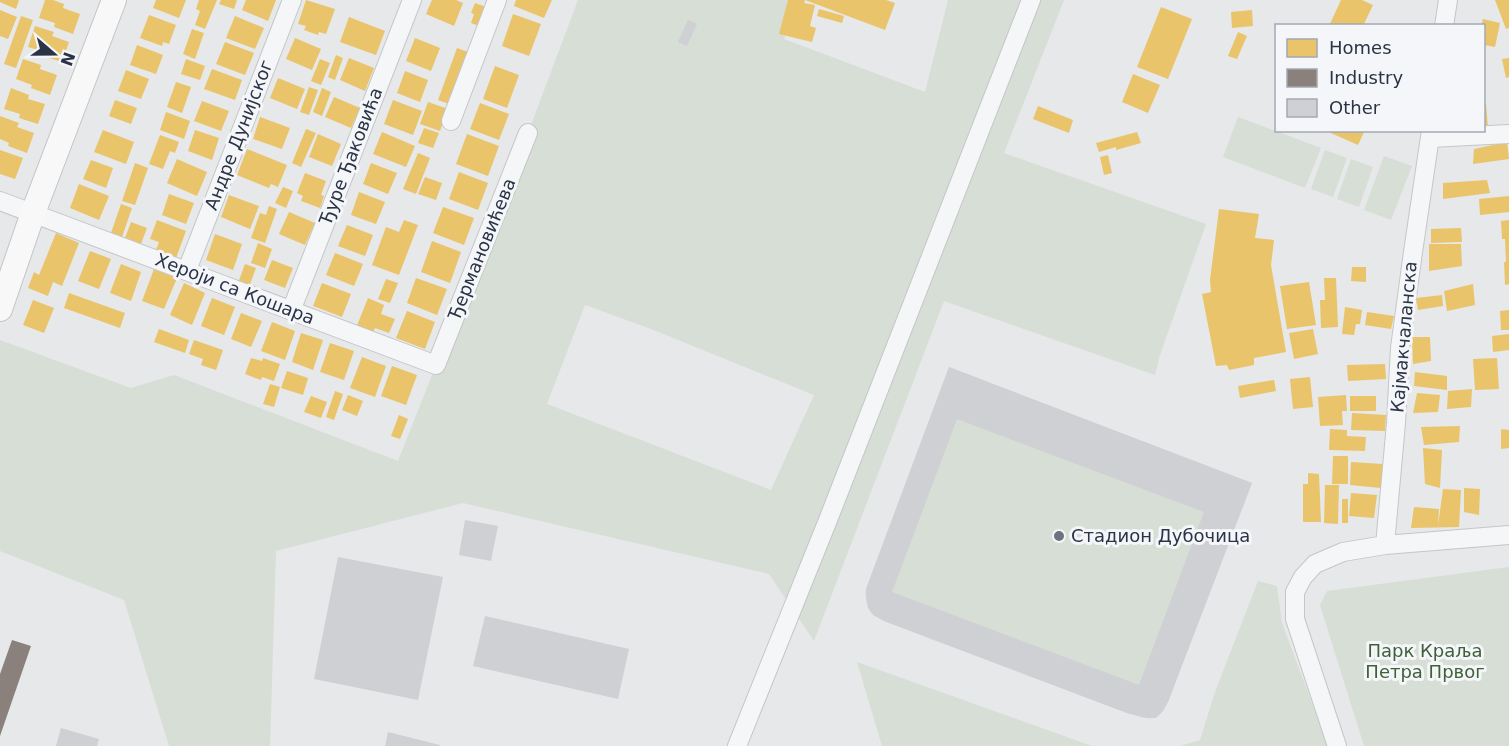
<svg xmlns="http://www.w3.org/2000/svg" width="1509" height="746" font-family="'DejaVu Sans',sans-serif">
	<style>
		.green { fill: #d6ded6; fill-rule: evenodd }
		.homes { fill: #e9c46a }
		.industry { fill: #8a817c }
		.building { fill: #ced0d3; fill-rule: evenodd }
		.lines { fill: none; stroke-linecap: round; stroke-linejoin: round }
		.minor-casing { stroke: #c4c6c8; stroke-width: 20 }
		.major-casing { stroke: #c2c5c8; stroke-width: 26 }
		.minor { stroke: #f5f6f7; stroke-width: 18 }
		.major { stroke: #f8f8f8; stroke-width: 24 }
		.poi-dot { fill: #6c737f; stroke: #f4f6f9; stroke-width: 2 }
		.labels { text-anchor: middle; stroke-width: 6; stroke-linejoin: round; paint-order: stroke }
		.street-label { font-size: 18px; fill: #2b3445; stroke: #f4f6f9 }
		.poi-label { font-size: 18px; fill: #2b3445; stroke: #f4f6f9; text-anchor: start }
		.park-label { font-size: 18px; fill: #3f6138; stroke: #f4f6f9 }
	</style>
	<rect width="100%" height="100%" fill="#e6e8ea"/>
	<path class="green" d="M578,0h221l-15,39 141,53 23,-92h116l-60,153 202,71 -47,134 -4,17 -211,-74 -130,340 -45,-67 -306,-71 -187,48 -6,195h-101l-45,-146 -124,-49v-211l131,48 43,-13 224,86 130,-328zM585,305l66,24 163,66 -43,95 -224,-86z
		M1238,117l83,31 -16,40 -82,-31z
		M1325,150l22,8 -14,39 -22,-8z
		M1384,156l28,10 -21,54 -27,-10z
		M1351,159l22,8 -14,40 -22,-8z
		M949,367l303,116 -84,219c-12,23 -20,17 -41,11l-243,-92c-14,-8 -20,-14 -18,-32z
		M1509,567v179h-145l-44,-141 7,-14z
		M1258,581l19,5 5,37 46,123h-148l20,-6 15,-48z
		M857,662l235,84h-210z"/>
	<path class="homes" d="M0,0h19l-3,9 -16,-7z
		M45,0h8l11,4 -1,4 17,6 -7,20 -19,-7 1,-4 -16,-5z
		M156,0h30l-7,18 -26,-10z
		M199,0h18l-12,29 -10,-4 5,-14 -4,-2z
		M221,0h16l-3,9 -15,-5z
		M246,0h30l-8,21 -26,-11z
		M306,0l29,9 -9,25 -7,-2 -1,3 -14,-5 2,-4 -8,-2z
		M432,0h24l7,3 -9,23 -28,-12z
		M516,0h36l-8,18 -30,-12z
		M788,0h17l-1,3 11,2 -5,21 6,2 -4,14 -33,-8z
		M805,0h81l9,3 -10,27z
		M1341,0h21l11,5 -10,21h-34z
		M1495,0h14v28l-3,1z
		M475,3l14,5 -7,19 -11,-4 3,-9 -3,-1z
		M1161,7l31,12 -24,60 -31,-12z
		M819,9l25,7 -2,7 -25,-7z
		M0,10l17,7 -9,22 -8,-3z
		M1252,10l1,16 -21,2 -1,-16z
		M513,14l28,10 -12,32 -27,-10z
		M149,15l27,10 -7,19 -6,-2 -1,4 -22,-8z
		M21,16l12,4 -17,48 -12,-4z
		M235,16l29,12 -9,21 -29,-11z
		M349,17l36,14 -9,24 -36,-13z
		M1483,19l17,4 -5,24 -11,-2v-19h-3z
		M35,26l19,6 -2,4 17,6 -7,20 -19,-6 2,-4 -17,-5z
		M192,29l12,4 -9,26 -12,-5z
		M1238,32l9,4 -10,23 -9,-3z
		M295,38l26,11 -9,21 -26,-11z
		M415,38l25,10 -9,23 -25,-10z
		M225,42l29,11 -9,22 -29,-11z
		M137,45l26,10 -7,19 -26,-9z
		M457,48l14,5 -19,52 -14,-5z
		M336,55l7,3 -8,22 -7,-3z
		M349,58l25,10 -9,23 -25,-11z
		M1509,58v19l-3,1 -4,-19z
		M23,59l18,6 -1,4 17,6 -7,20 -19,-7 1,-3 -16,-6z
		M186,59l19,7 -5,14 -19,-6z
		M320,59l10,4 -9,22 -10,-4z
		M495,66l24,9 -12,33 -24,-9z
		M212,69l30,11 -7,20 -31,-11z
		M126,70l23,9 -8,20 -23,-8z
		M405,71l23,9 -8,22 -23,-9z
		M1133,74l27,11 -12,28 -26,-11z
		M278,78l27,11 -8,20 -27,-11z
		M176,82l15,5 -9,26 -15,-6z
		M309,87l9,3 -9,25 -9,-3z
		M11,88l18,7 -1,4 17,5 -7,20 -19,-6 1,-4 -16,-5z
		M322,88l9,4 -9,24 -9,-4z
		M334,97l26,11 -9,20 -26,-11z
		M115,100l22,8 -6,16 -22,-8z
		M393,100l29,11 -9,24 -29,-11z
		M202,101l27,10 -8,20 -27,-10z
		M428,102l20,7 -8,22 -20,-7z
		M480,103l29,11 -10,26 -29,-11z
		M1484,103l2,1 2,23 -4,1z
		M1038,106l35,14 -4,13 -36,-14z
		M166,112l24,9 -6,18 -24,-9z
		M0,116l19,7 -2,4 17,6 -7,20 -19,-7 1,-3 -9,-4z
		M260,117l30,11 -8,21 -29,-10z
		M424,128l15,5 -6,15 -15,-5z
		M306,129l10,4 -15,34 -9,-4z
		M103,130l31,12 -8,22 -32,-12z
		M195,130l24,8 -7,22 -24,-9z
		M1324,130h41l-7,15z
		M382,132l33,14 -9,21 -33,-13z
		M1137,132l4,11 -25,7v-3l-17,5 -3,-9z
		M318,134l23,10 -9,22 -23,-9z
		M467,134l32,12 -11,30 -32,-12z
		M160,135l19,7 -4,11 -5,-2 -7,18 -14,-5z
		M1507,142l2,17 -36,5 1,-15z
		M247,149l40,16 -9,22 -7,-3 -2,4 -32,-13z
		M0,150l23,8 -8,21 -15,-5z
		M418,153l12,5 -14,36 -13,-5z
		M1108,155l4,18 -8,2 -4,-18z
		M177,159l30,13 -10,24 -30,-13z
		M91,160l22,8 -7,20 -23,-9z
		M135,163l13,5 -13,37 -13,-4z
		M371,163l26,10 -9,21 -25,-10z
		M459,172l29,11 -10,27 -29,-11z
		M305,173l21,8 -5,14 3,1 -4,12 -19,-7 2,-5 -6,-3z
		M425,177l17,6 -6,17 -18,-6z
		M1487,180l3,13 -47,6v-16z
		M79,184l30,12 -10,24 -29,-12z
		M283,187l10,4 -7,17 -11,-5z
		M359,192l26,10 -9,22 -25,-9z
		M169,194l25,9 -8,21 -24,-9z
		M229,195l30,11 -9,23 -29,-12z
		M1509,196v16l-29,3 -1,-16z
		M121,204l11,4 -10,29 -11,-4z
		M269,206l8,3 -12,34 -14,-5 9,-25 6,2z
		M443,207l31,11 -10,27 -31,-12z
		M1219,209l40,5 -4,24 19,2 -3,25 15,87 -32,6v7l-25,5 -2,-5 -11,1 -14,-72 9,-2 -1,-12z
		M289,212l26,11 -10,22 -26,-11z
		M157,220l29,11 -10,27 -20,-8 3,-8 -9,-3z
		M404,220l14,5 -19,50 -27,-10 14,-38 13,5z
		M1509,220v64l-4,1 -1,-23h2l-1,-23h-3l-1,-18z
		M131,222l16,6 -6,16 -16,-6z
		M347,225l26,10 -8,21 -27,-10z
		M1461,228l1,14 -31,1v-14z
		M56,233l23,10 -17,43 -9,-4 -5,14 -20,-8 6,-16 5,3z
		M215,234l27,10 -9,26 -27,-10z
		M432,241l29,11 -11,31 -29,-11z
		M258,243l14,6 -7,19 -14,-5z
		M1429,244h32l1,22 -33,5z
		M90,251l21,8 -12,30 -21,-8z
		M335,253l28,11 -9,22 -28,-11z
		M272,260l21,8 -8,20 -21,-8z
		M121,264l20,8 -10,29 -21,-8z
		M245,264l11,4 -7,19 -11,-4z
		M1352,267h14v15l-15,-1z
		M154,269l23,9 -13,31 -22,-8z
		M416,278l31,11 -10,26 -30,-12z
		M1324,278h12l2,49 -17,1 -1,-28h5z
		M386,279l12,4 -8,20 -12,-4z
		M1309,282l7,43 -29,4 -7,-43z
		M184,283l21,10 -13,32 -22,-10z
		M322,283l29,11 -9,23 -29,-11z
		M1473,284l2,21 -28,6 -3,-20z
		M69,293l56,20 -5,15 -56,-20z
		M1442,295l1,11 -25,4 -2,-12z
		M212,298l23,9 -11,28 -23,-9z
		M368,298l16,7 -3,9 14,5 -6,14 -14,-5 -3,6 -16,-6z
		M33,300l21,8 -10,25 -21,-8z
		M1345,307l17,3 -2,14h-4l-2,11 -12,-1z
		M1509,310v20h-8l-1,-19z
		M407,311l28,11 -10,27 -29,-11z
		M1367,312l27,4 -3,13 -26,-4z
		M241,313l21,8 -11,26 -20,-8z
		M272,322l23,9 -10,29 -24,-9z
		M159,329l30,11 -4,13 -31,-11z
		M1313,329l5,25 -24,5 -5,-26z
		M301,333l22,7 -10,30 -21,-8z
		M1509,334v16l-16,2 -1,-16z
		M1412,337h18l1,24 -18,3z
		M194,340l29,10 -7,20 -15,-5 2,-6 -14,-5z
		M330,343l24,8 -10,29 -24,-8z
		M362,357l24,9 -11,31 -25,-9z
		M251,358l11,3 1,-3 17,6 -6,17 -12,-4 -1,3 -16,-6z
		M1497,358l2,31 -24,1 -2,-31z
		M1385,364l1,15 -38,2 -1,-16z
		M392,366l25,9 -11,30 -25,-9z
		M287,371l21,7 -5,17 -22,-7z
		M1415,372l32,4v14l-33,-4z
		M1310,377l3,30 -20,2 -3,-30z
		M1274,380l2,11 -36,7 -2,-12z
		M270,384l10,3 -6,20 -11,-3z
		M1472,389l-1,18 -24,2 1,-18z
		M335,391l8,3 -9,26 -8,-3z
		M1417,393l23,2 -2,17 -25,1z
		M348,395l15,6 -6,15 -15,-6z
		M1346,395l1,16h-5l1,14 -23,1 -2,-29z
		M311,396l16,6 -6,16 -17,-6z
		M1350,396h26v15h-26z
		M1352,413l34,2 -1,16 -34,-1z
		M399,415l9,4 -8,20 -9,-3z
		M1460,426l-1,16 -35,3 -3,-18z
		M1330,429l17,1v6l19,1 -1,14 -36,-1z
		M1501,429l8,1v18l-8,1z
		M1423,448l19,2 -2,38 -15,-4z
		M1333,456h15v28h-16z
		M1351,462l32,2 -2,24 -31,-3z
		M1308,473l11,1 2,48h-18v-38h5z
		M1325,485h14l-1,39 -14,-1z
		M1464,488l16,1 -1,26 -15,-3z
		M1443,489l18,1 -2,37 -48,1 3,-21 25,2 -1,17z
		M1351,493l26,2 -3,23 -25,-2z
		M1342,499h6v24h-6z"/>
	<path class="industry" d="M12,640l19,6 -31,90v-62z"/>
	<path class="building" d="M688,20l9,4 -10,22 -9,-4z
		M949,367l303,116 -84,219 -5,9 -7,7h-9l-20,-5 -243,-92 -11,-6 -5,-7 -2,-13v-6zM957,419l247,93 -65,173 -247,-93z
		M465,520l33,6 -7,35 -32,-6z
		M338,557l105,20 -25,123 -104,-21z
		M485,616l144,33 -11,50 -145,-33z
		M61,728l38,11 -2,7h-41z
		M388,732l52,13v1h-55z"/>
	<g class="lines">
		<defs>
			<path id="minor" d="M1444,26l4,-26
				M451,121l46,-121
				M1430,138l79,-4
				M0,201c146,54 290,110 436,164l92,-232
				M187,270l105,-270
				M291,311l121,-311
				M1385,545l11,-122 4,-75 13,-96 18,-122
				M737,746l91,-226 203,-520
				M1337,746l-42,-127v-27l8,-15 12,-13 28,-12 42,-7 124,-10"/>
			<path id="major" d="M0,309l33,-96 81,-213"/>
		</defs>
		<use href="#minor" class="minor-casing"/>
		<use href="#major" class="major-casing"/>
		<use href="#minor" class="minor"/>
		<use href="#major" class="major"/>
	</g>
	<circle class="poi-dot" cx="1059" cy="536" r="6"/>
	<g class="labels">
		<g class="street-label">
			<text transform="translate(239 135) rotate(-69)" y="6">Андре Дунијског</text>
			<text transform="translate(351 156) rotate(-69)" y="6">Ђуре Ђаковића</text>
			<text transform="translate(482 249) rotate(-68)" y="6">Ђермановићева</text>
			<text transform="translate(235 289) rotate(21)" y="6">Хероји са Кошара</text>
			<text transform="translate(1404 337) rotate(-85)" y="6">Кајмакчаланска</text>
		</g>
		<g class="poi-label">
			<text x="1071" y="542">Стадион Дубочица</text>
		</g>
		<g class="park-label">
			<text x="1425" y="657">Парк Краља<tspan x="1425" dy="21">Петра Првог</tspan></text>
		</g>
	</g>
	<rect x="1275" y="24" width="210" height="108" fill="#f4f6f9" stroke="#a4a8b1" stroke-width="1.5"/>
	<rect x="1287" y="39" width="30" height="18" fill="#e9c46a" stroke="#a4a8b1" stroke-width="1.5"/>
	<text x="1329" y="54" font-size="18" fill="#2b3445">Homes</text>
	<rect x="1287" y="69" width="30" height="18" fill="#8a817c" stroke="#a4a8b1" stroke-width="1.5"/>
	<text x="1329" y="84" font-size="18" fill="#2b3445">Industry</text>
	<rect x="1287" y="99" width="30" height="18" fill="#ced0d3" stroke="#a4a8b1" stroke-width="1.5"/>
	<text x="1329" y="114" font-size="18" fill="#2b3445">Other</text>
	<g transform="translate(54 54) rotate(110)" stroke="#f4f6f9" stroke-width="4.5" paint-order="stroke">
	<path d="M0-4.5L10 22L0 15L-10 22Z" fill="#2b3445"/>
	<text y="-9" font-size="16" font-weight="bold" text-anchor="middle" fill="#2b3445">N</text>
	</g>
</svg>
